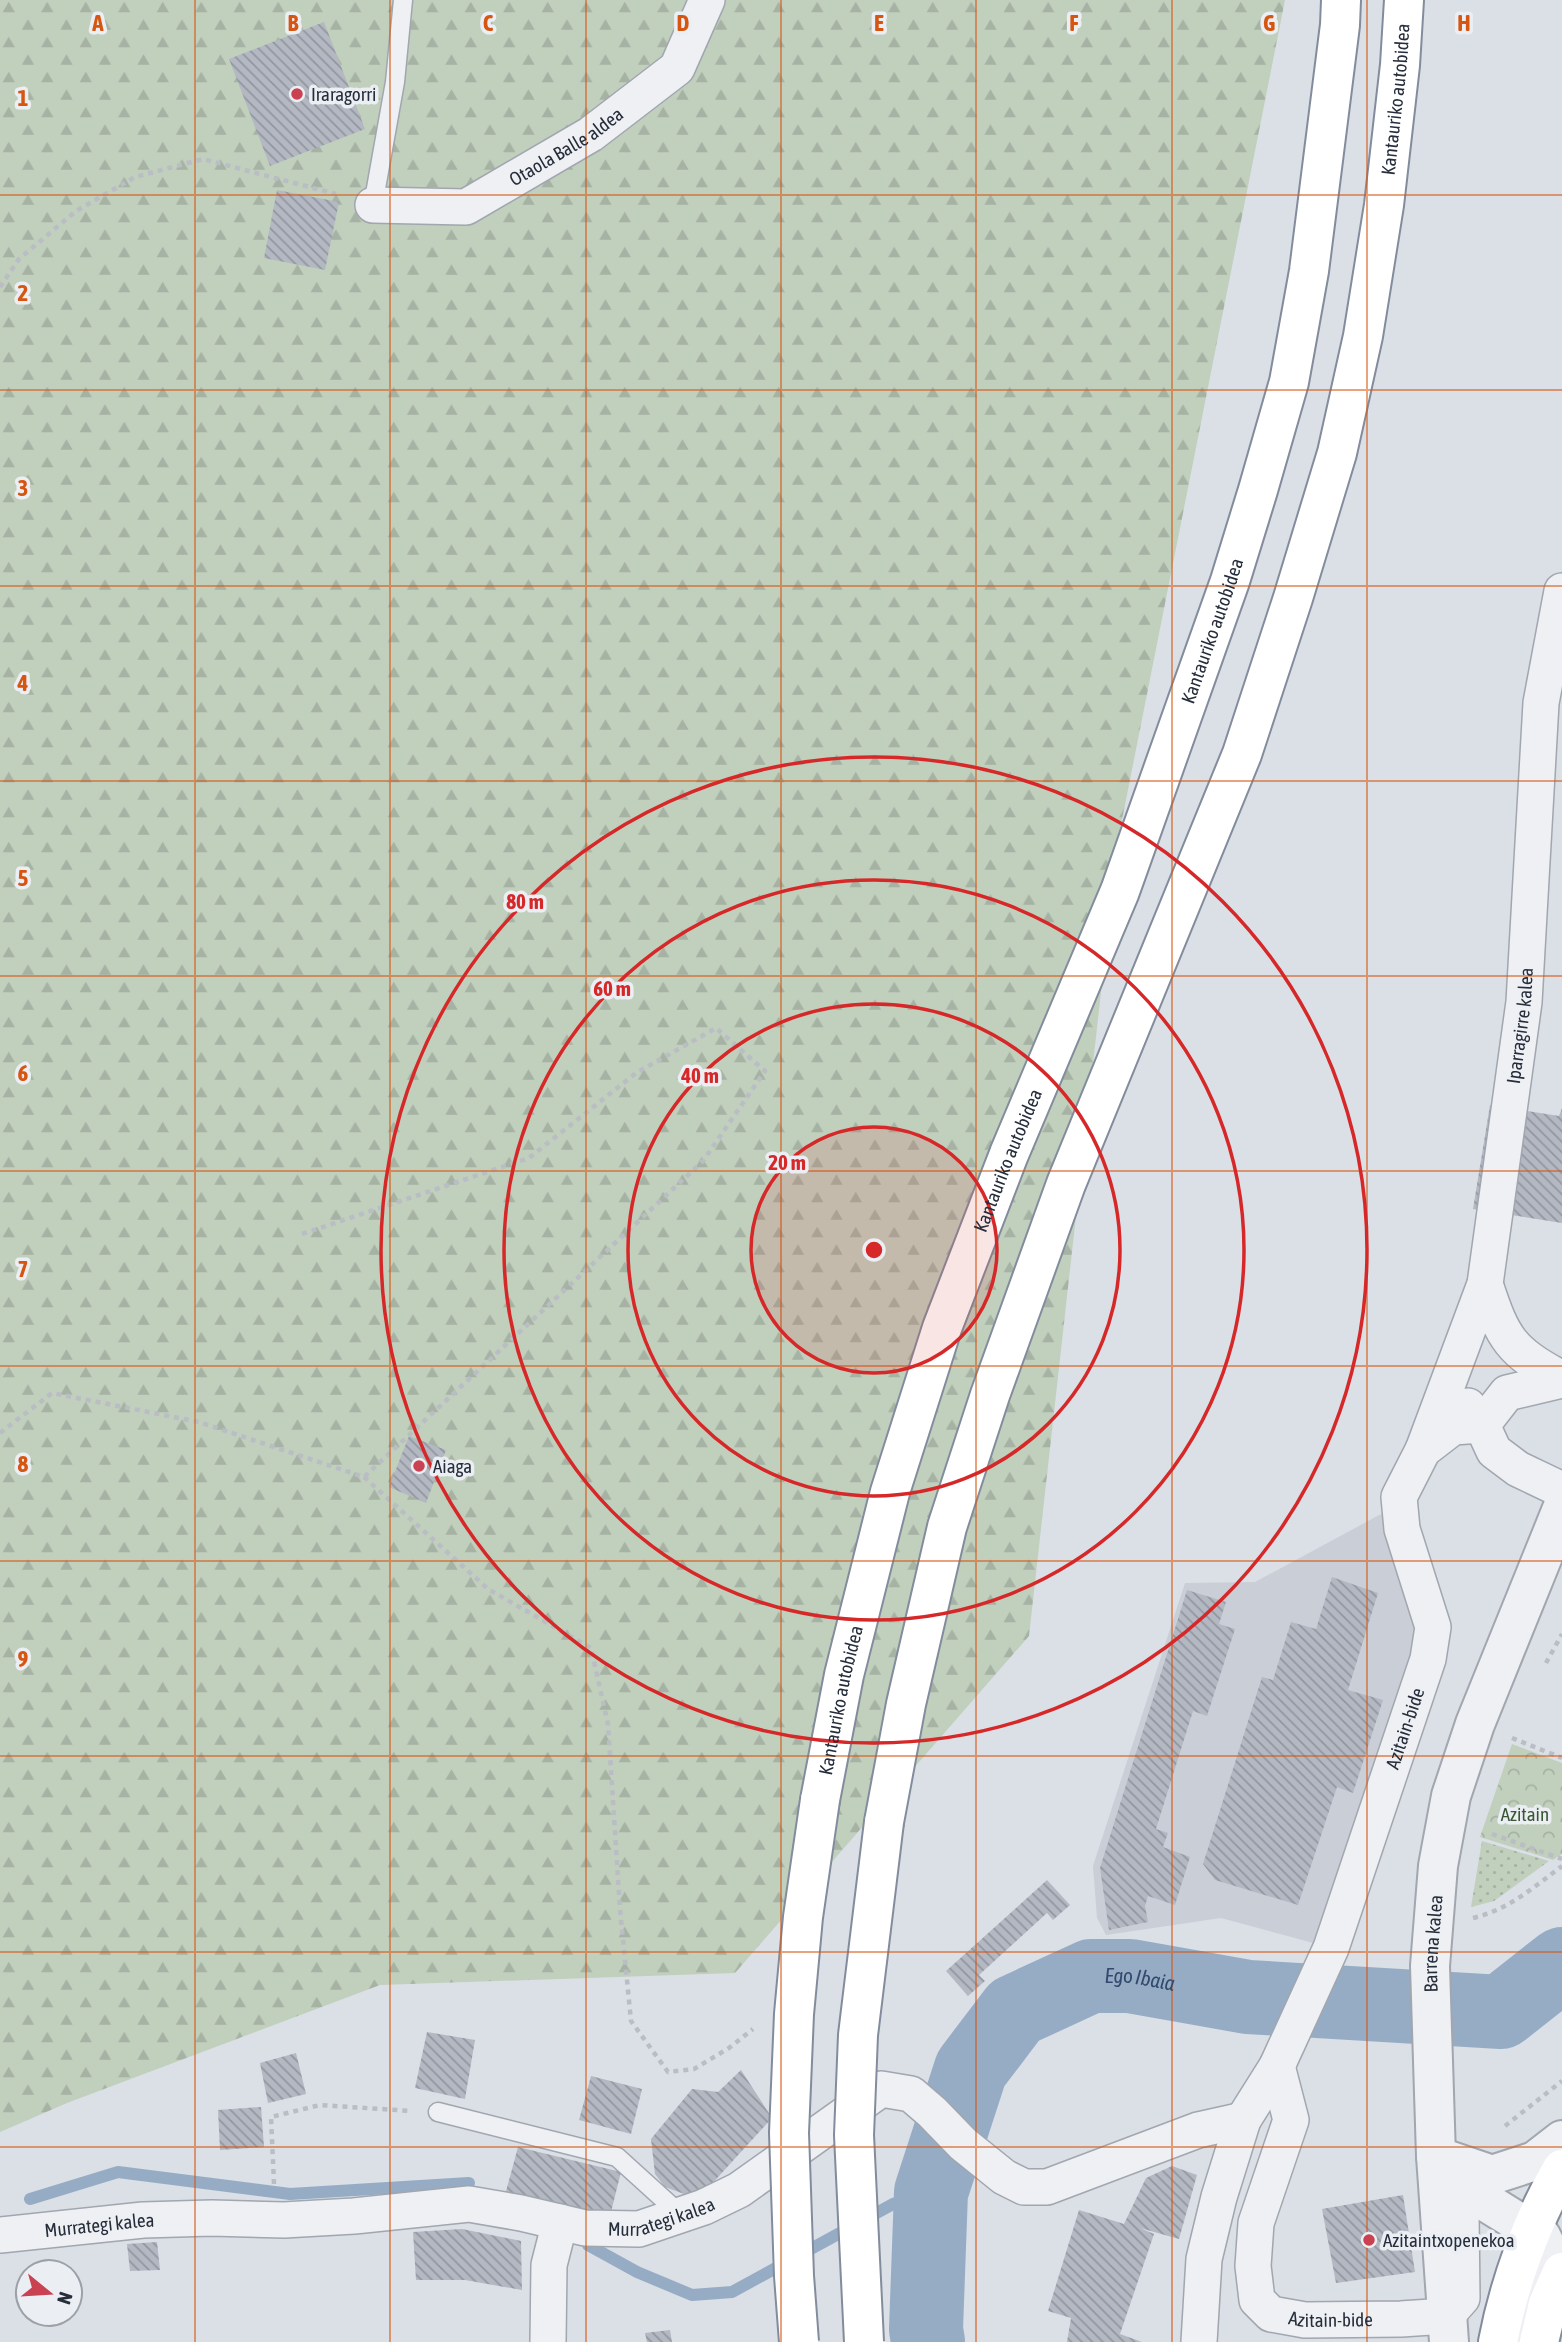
<svg xmlns="http://www.w3.org/2000/svg" width="1562" height="2342" font-family="'Asap Condensed',sans-serif">
	<style>
		.built { fill: #caced7 }
		.forest { fill: url(#forest-firs) }
		.park { fill: url(#park-crowns) }
		.garden { fill: url(#garden-dots) }
		.lines { fill: none; stroke-linecap: round; stroke-linejoin: round }
		.stream { stroke: #96acc5; stroke-width: 12 }
		.river { stroke: #96acc5; stroke-width: 74 }
		.building { fill: url(#building-back-hatch) }
		.service-casing { stroke: #a1a6af; stroke-width: 21 }
		.minor-casing { stroke: #a1a6af; stroke-width: 38 }
		.tertiary-casing { stroke: #a1a6af; stroke-width: 42 }
		.trunk-casing { stroke: #838c9c; stroke-width: 42 }
		.motorway-casing { stroke: #838c9c; stroke-width: 42 }
		.path { stroke: #babdc4; stroke-width: 4.5; stroke-dasharray: 5 5; stroke-linecap: butt }
		.service { stroke: #eef0f4; stroke-width: 18 }
		.minor { stroke: #eef0f4; stroke-width: 35 }
		.tertiary { stroke: #eef0f4; stroke-width: 38 }
		.trunk { stroke: #fff; stroke-width: 38 }
		.motorway { stroke: #fff; stroke-width: 38 }
		.motorway-bridge-casing { stroke: #838c9c; stroke-width: 42; stroke-linecap: butt }
		.motorway-bridge { stroke: #fff; stroke-width: 38 }
		.grid { fill: none; stroke: #d55511; stroke-width: 2; stroke-opacity: 0.55 }
		.ring { fill: none; stroke: #d62828; stroke-width: 3.5 }
		.poi-dot { fill: #ca4151; stroke: #ebeef3; stroke-width: 2.5 }
		.labels { text-anchor: middle; stroke-width: 7; stroke-linejoin: round; paint-order: stroke }
		.poi-label { font-size: 19px; fill: #262d3b; stroke: #ebeef3; text-anchor: start }
		.street-label { font-size: 19px; fill: #262d3b; stroke: #ebeef3 }
		.park-label { font-size: 19px; fill: #395733; stroke: #ebeef3 }
		.water-label { font-size: 21px; font-style: italic; fill: #314a6e; stroke: #ebeef3 }
		.grid-label { font-size: 23px; text-anchor: middle; font-weight: bold; fill: #d55511; stroke: #ebeef3; stroke-width: 7; stroke-linejoin: round; paint-order: stroke }
		.centre { fill: #d62828; stroke: #ebeef3; stroke-width: 3.5 }
		.ring-label { font-size: 21px; text-anchor: middle; font-weight: bold; fill: #d62828; stroke: #ebeef3; stroke-width: 7; stroke-linejoin: round; paint-order: stroke }
	</style>
	<defs>
		<pattern id="forest-firs" width="22" height="20" patternUnits="userSpaceOnUse" patternTransform="scale(1.75)"><rect width="22" height="20" fill="#c1cfbd"/><path d="M5 1l3.5 6h-7zM16 11l3.5 6h-7z" fill="#a6b2a3"/></pattern>
		<pattern id="park-crowns" width="20" height="18" patternUnits="userSpaceOnUse" patternTransform="scale(1.75)"><rect width="20" height="18" fill="#c1cfbd"/><path d="M2 6a3 3 0 1 1 6 0M12 15a3 3 0 1 1 6 0" fill="none" stroke="#a6b2a3"/></pattern>
		<pattern id="garden-dots" width="8" height="8" patternUnits="userSpaceOnUse" patternTransform="scale(1.75)"><rect width="8" height="8" fill="#c1cfbd"/><path d="M2 2h.1M6 6h.1" fill="none" stroke="#a6b2a3" stroke-width="1.8" stroke-linecap="round"/></pattern>
		<pattern id="building-back-hatch" width="6" height="6" patternUnits="userSpaceOnUse" patternTransform="scale(1.75)"><rect width="6" height="6" fill="#b3b8c2"/><path d="M-1 5l2 2M0 0l6 6M5-1l2 2" fill="none" stroke="#91969f"/></pattern>
	</defs>
	<rect width="100%" height="100%" fill="#dbdfe6"/>
	<path class="built" d="M1383,1513l3,22 31,85 -9,49 -95,274 -92,-25 -115,17 -9,-17 -4,-52 92,-283 70,-1z"/>
	<path class="forest" d="M0,0h1285l-167,840 -89,796 -294,337 -355,12 -313,118 -67,29z"/>
	<path class="park" d="M1512,1744l50,19v91l-9,6 -73,-23z"/>
	<path class="garden" d="M1482,1841l67,20 -55,40 -23,6z"/>
	<g class="lines">
		<path class="stream" d="M30,2199l88,-27 172,22 179,-11
			M588,2245l49,27 55,23 40,-3 161,-88 38,-12"/>
		<path class="river" id="s1" d="M928,2342l-2,-13 5,-137 40,-123 44,-58 76,-35h39l118,21 253,15 61,-48"/>
	</g>
	<path class="building" d="M324,22l41,107 -95,37 -41,-107z
		M277,190l62,12 -14,68 -61,-12z
		M1490,1105l69,11 3,-8v115l-89,-14z
		M409,1436l37,14 -20,53 -37,-16z
		M1332,1577l46,16 -30,97 35,10 -30,93 -16,-6 -39,118 -83,-25 -12,-16 59,-187 11,3 18,-58 25,7z
		M1187,1590l39,12 -7,22 16,5 -28,87 -14,-5 -37,118 12,4 -5,14 27,10 -15,48 -27,-9 -3,10 3,16 -39,8 -9,-62z
		M1047,1880l23,25 -17,15 -6,-7 -68,62 6,6 -17,15 -22,-25z
		M427,2032l48,8 -10,59 -50,-11z
		M296,2053l10,41 -38,9 -8,-40z
		M741,2070l31,48 -74,81 -33,-12 -10,-13 -4,-35 41,-50 26,3z
		M591,2076l51,13 -11,45 -52,-14z
		M261,2107l3,40 -44,3 -2,-40z
		M518,2147l103,25 -12,48 -104,-25z
		M1172,2166l25,9 -18,64 -39,-11 14,6 -34,100 22,8h-75l4,-24 -23,-7 31,-101 45,14 22,-46z
		M1403,2195l12,77 -79,11 -14,-74z
		M462,2229l59,12 1,49 -57,-10h-49l-3,-48z
		M157,2242l3,28 -30,1 -3,-27z
		M670,2330l2,12h-25l-2,-9z"/>
	<g class="lines">
		<defs>
			<path id="service" d="M373,205l22,-123 8,-82
				M438,2112l179,45 64,58"/>
			<g id="minor">
				<path id="s2" d="M373,205l93,2 125,-73 86,-66 30,-68"/>
				<path d="M1485,1284c18,55 25,67 77,95"/>
				<path d="M1468,1406l14,19 12,26 24,18 44,21"/>
				<path d="M1482,1425l25,-32 55,-13"/>
				<path id="s3" d="M1423,1450l62,-166 39,-282 17,-299 21,-112"/>
				<path id="s4" d="M1277,2066l14,54 -35,103 -3,43 4,34 14,14 34,6 96,-1 45,-3 16,-18 -1,-84 4,-25"/>
				<path id="s5" d="M0,2235l143,-15 69,-2 72,2 70,-4 115,-12 52,9 64,15 54,1 65,-22 35,-17 142,-101 30,5 21,18 31,32 41,33 20,10h23l151,-57 45,-10"/>
				<path d="M548,2342l1,-77 11,-43"/>
				<path id="s6" d="M1199,2342l5,-83 15,-62 24,-77 34,-54 54,-118 97,-289 5,-32 -31,-98 -3,-32 24,-47 30,-23 29,-2"/>
			</g>
			<g id="tertiary">
				<path d="M1436,2156l29,33 76,47 4,8v9l-27,89"/>
				<path d="M1442,2158l50,17 43,-14 27,-21"/>
				<path id="s7" d="M1449,2342l-13,-186 -6,-190 8,-100 13,-70 24,-72 87,-215"/>
			</g>
			<path id="trunk" d="M1498,2342c11,-58 34,-122 64,-173
				M1539,2342l9,-38 14,-32"/>
			<g id="motorway">
				<path id="s8" d="M820,1800l24,-125 46,-183 52,-164 67,-174 111,-263 110,-310 28,-91 31,-108 20,-111 31,-246 1,-25"/>
				<path id="s9" d="M884,1822l22,-118 41,-177 43,-132 76,-211 176,-430 51,-156 44,-145 26,-117 21,-131 16,-140 4,-65"/>
			</g>
		</defs>
		<use href="#service" class="service-casing"/>
		<use href="#minor" class="minor-casing"/>
		<use href="#tertiary" class="tertiary-casing"/>
		<use href="#trunk" class="trunk-casing"/>
		<use href="#motorway" class="motorway-casing"/>
		<path class="path" d="M0,287l19,-28 57,-48 59,-34 68,-18 133,35
			M0,1433l52,-40 147,29 165,55 339,-316 62,-90 -49,-43 -80,45 -107,85 -227,76
			M364,1477l124,112 103,59 17,76 12,185 11,112 37,51 26,-3 35,-21 24,-19
			M1546,1663l16,-29
			M1512,1738l50,20
			M1492,1834l70,25
			M1473,1918c35,-8 61,-31 89,-52
			M1505,2126l57,-45
			M274,2184l-3,-67 49,-12 91,6"/>
		<use href="#service" class="service"/>
		<use href="#minor" class="minor"/>
		<use href="#tertiary" class="tertiary"/>
		<use href="#trunk" class="trunk"/>
		<use href="#motorway" class="motorway"/>
		<defs>
			<path id="motorway-bridge" d="M799,2342l-5,-66 -5,-143 5,-119 9,-97 17,-117
				M864,2342l-10,-207 4,-100 26,-213"/>
		</defs>
		<use href="#motorway-bridge" class="motorway-bridge-casing"/>
		<use href="#motorway-bridge" class="motorway-bridge"/>
	</g>
	<path class="grid" d="M195,0v2342M390,0v2342M586,0v2342M781,0v2342M976,0v2342M1172,0v2342M1367,0v2342M0,195h1562M0,390h1562M0,586h1562M0,781h1562M0,976h1562M0,1171h1562M0,1366h1562M0,1561h1562M0,1756h1562M0,1952h1562M0,2147h1562"/>
	<circle cx="874" cy="1250" r="123" fill="#d62828" fill-opacity=".12"/>
	<g class="ring">
		<circle cx="874" cy="1250" r="123"/>
		<circle cx="874" cy="1250" r="246"/>
		<circle cx="874" cy="1250" r="370"/>
		<circle cx="874" cy="1250" r="493"/>
	</g>
	<g class="poi-dot">
		<circle cx="297" cy="94" r="7"/>
		<circle cx="419" cy="1466" r="7"/>
		<circle cx="1369" cy="2240" r="7"/>
	</g>
	<g class="labels">
		<g class="poi-label">
			<text x="311" y="101">Iraragorri</text>
			<text x="433" y="1473">Aiaga</text>
			<text x="1383" y="2247">Azitaintxopenekoa</text>
		</g>
		<g class="street-label">
			<text dy="7" stroke="none"><textPath href="#s9" startOffset="1804">Kantauriko autobidea</textPath></text>
			<text dy="7" stroke="none"><textPath href="#s2" startOffset="210">Otaola Balle aldea</textPath></text>
			<text dy="7" stroke="none"><textPath href="#s8" startOffset="1236">Kantauriko autobidea</textPath></text>
			<text dy="7" stroke="none"><textPath href="#s3" startOffset="438">Iparragirre kalea</textPath></text>
			<text dy="7" stroke="none"><textPath href="#s8" startOffset="668">Kantauriko autobidea</textPath></text>
			<text dy="7" stroke="none"><textPath href="#s8" startOffset="102">Kantauriko autobidea</textPath></text>
			<text dy="7" stroke="none"><textPath href="#s6" startOffset="653">Azitain-bide</textPath></text>
			<text dy="7" stroke="none"><textPath href="#s7" startOffset="399">Barrena kalea</textPath></text>
			<text dy="7" stroke="none"><textPath href="#s5" startOffset="667">Murrategi kalea</textPath></text>
			<text dy="7" stroke="none"><textPath href="#s5" startOffset="100">Murrategi kalea</textPath></text>
			<text dy="7" stroke="none"><textPath href="#s4" startOffset="322">Azitain-bide</textPath></text>
		</g>
		<g class="park-label">
			<text x="1525" y="1821">Azitain</text>
		</g>
		<g class="water-label">
			<text dy="7" stroke="none"><textPath href="#s1" startOffset="485">Ego Ibaia</textPath></text>
		</g>
	</g>
	<g class="grid-label">
		<text x="98" y="31">A</text>
		<text x="293" y="31">B</text>
		<text x="488" y="31">C</text>
		<text x="683" y="31">D</text>
		<text x="879" y="31">E</text>
		<text x="1074" y="31">F</text>
		<text x="1269" y="31">G</text>
		<text x="1464" y="31">H</text>
		<text x="23" y="106">1</text>
		<text x="23" y="301">2</text>
		<text x="23" y="496">3</text>
		<text x="23" y="691">4</text>
		<text x="23" y="886">5</text>
		<text x="23" y="1081">6</text>
		<text x="23" y="1277">7</text>
		<text x="23" y="1472">8</text>
		<text x="23" y="1667">9</text>
	</g>
	<circle cx="874" cy="1250" r="10" class="centre"/>
	<g class="ring-label">
		<text x="525" y="909">80 m</text>
		<text x="612" y="996">60 m</text>
		<text x="700" y="1083">40 m</text>
		<text x="787" y="1170">20 m</text>
	</g>
	<g transform="translate(49 2293) rotate(108)"><circle r="33" fill="#ebeef3" stroke="#9ca1a9" stroke-width="2"/>
	<path d="M0-5L12 26L0 18L-12 26Z" fill="#ca4151"/>
	<text y="-10" font-size="19" font-weight="bold" text-anchor="middle" fill="#262d3b">N</text>
	</g>
</svg>
